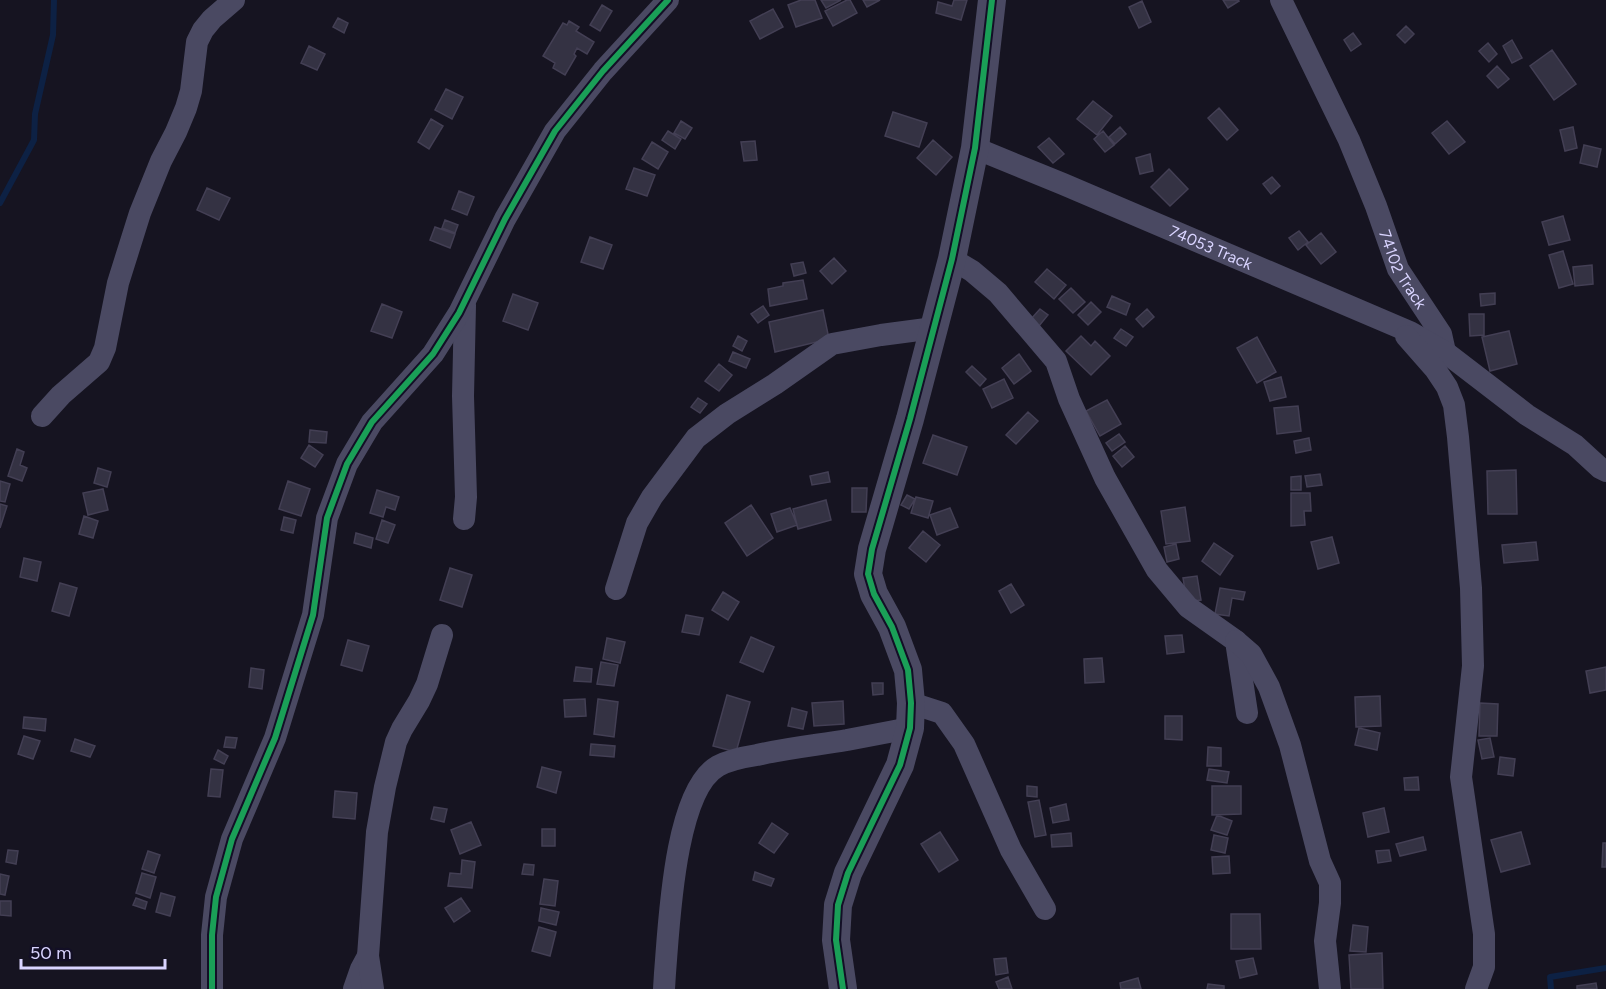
<svg xmlns="http://www.w3.org/2000/svg" width="1606" height="989" font-family="Figtree,sans-serif">
	<style>
		.lines { fill: none; stroke-linecap: round; stroke-linejoin: round }
		.stream { stroke: #0d2144; stroke-width: 6 }
		.building { fill: #343243; stroke: #433f54; stroke-width: 1.5 }
		.minor { stroke: #4a4962; stroke-width: 22 }
		.tertiary { stroke: #4a4962; stroke-width: 28 }
		.cycleway-casing { stroke: #130f26; stroke-width: 10 }
		.cycleway { stroke: #1a9f57; stroke-width: 6 }
		.labels { text-anchor: middle; stroke-width: 5; stroke-linejoin: round; paint-order: stroke }
		.street-label { font-size: 16px; fill: #d9d4ff; stroke: #130f26 }
	</style>
	<rect width="100%" height="100%" fill="#161421"/>
	<g class="lines">
		<path class="stream" d="M0,203l34,-63 1,-26 18,-79 1,-35
			M1551,989l-1,-12 56,-9"/>
	</g>
	<path class="building" d="M801,0h14l7,18 -26,9 -8,-22z
		M821,0h20l-15,8z
		M847,0h3l7,13 -24,13 -8,-15z
		M863,0h17l-13,7z
		M954,0h13l-6,20 -25,-7 2,-11 14,4z
		M1223,0h15l1,1 -11,7z
		M1142,1l9,21 -12,6 -10,-21z
		M602,5l10,6 -12,20 -10,-6z
		M773,9l10,18 -23,12 -10,-18z
		M338,18l10,5 -4,10 -11,-6z
		M569,21l10,6 -3,4 18,11 -7,12 -10,-6 -3,6 2,2 -11,19 -12,-7 2,-5 -12,-7 20,-33 4,2z
		M1406,26l8,8 -9,9 -8,-8z
		M1353,33l8,11 -10,7 -7,-11z
		M1512,40l10,18 -10,5 -9,-17z
		M1488,43l9,11 -8,8 -10,-11z
		M309,46l16,8 -8,16 -16,-7z
		M1552,50l24,34 -22,16 -24,-34z
		M1497,66l12,13 -11,9 -11,-12z
		M446,89l17,8 -11,22 -17,-9z
		M1093,101l19,15 -15,19 -20,-16z
		M1219,108l19,22 -11,10 -19,-22z
		M893,112l34,11 -8,24 -34,-11z
		M431,119l12,7 -14,23 -11,-7z
		M681,121l11,7 -7,11 -11,-6z
		M1447,121l18,21 -16,12 -17,-21z
		M1120,127l6,7 -11,10 -6,-7z
		M1573,127l4,21 -12,3 -5,-21z
		M668,131l13,8 -6,10 -13,-9z
		M1103,131l11,14 -9,7 -11,-13z
		M1049,138l15,16 -11,9 -15,-16z
		M933,140l19,17 -16,18 -19,-17z
		M755,141l2,19 -13,1 -3,-19z
		M652,142l16,10 -10,17 -16,-10z
		M1584,145l17,4 -4,18 -17,-4z
		M1150,154l3,17 -13,3 -4,-16z
		M634,168l21,7 -8,21 -21,-7z
		M1169,169l19,20 -18,17 -19,-19z
		M1272,177l8,9 -9,8 -8,-10z
		M207,188l23,10 -11,22 -22,-10z
		M459,191l15,6 -7,18 -15,-6z
		M1563,216l7,24 -21,5 -7,-23z
		M445,220l13,5 -3,8 -13,-5z
		M435,227l20,7 -5,14 -20,-8z
		M1299,231l9,11 -10,8 -9,-12z
		M1321,233l15,19 -15,12 -15,-19z
		M590,237l22,8 -9,24 -22,-7z
		M1563,251l10,33 -14,4 -10,-33z
		M834,258l12,13 -14,13 -12,-13z
		M803,262l3,11 -12,3 -3,-12z
		M1592,265l1,19 -18,2 -2,-19z
		M1047,269l19,16 -12,14 -19,-17z
		M803,280l4,19 -37,7 -2,-17 15,-3v-3z
		M1071,288l14,14 -12,11 -14,-14z
		M1495,293v11l-14,2 -1,-12z
		M513,294l25,9 -10,27 -25,-9z
		M1112,296l18,8 -4,11 -19,-8z
		M1091,302l10,10 -13,13 -10,-10z
		M382,304l20,8 -10,26 -21,-7z
		M763,306l6,9 -11,8 -7,-9z
		M1040,309l8,6 -9,11 -8,-7z
		M1147,309l7,8 -11,10 -7,-8z
		M823,310l6,29 -54,13 -6,-30z
		M1469,314h15v21l-14,1z
		M1121,329l12,8 -7,9 -12,-8z
		M1509,331l8,33 -27,7 -8,-34z
		M738,336l9,5 -5,10 -9,-5z
		M1081,336l10,10 4,-5 15,15 -19,19 -25,-24z
		M1257,337l19,35 -19,11 -20,-35z
		M733,352l17,7 -4,9 -17,-7z
		M1019,354l12,17 -17,13 -12,-16z
		M719,364l13,11 -13,16 -14,-10z
		M972,366l14,13 -6,7 -14,-14z
		M1281,377l5,20 -16,4 -6,-19z
		M1004,379l9,19 -21,10 -9,-19z
		M698,398l9,6 -7,9 -9,-6z
		M1107,400l14,24 -21,12 -14,-25z
		M1298,406l3,25 -24,3 -3,-26z
		M1028,412l10,9 -22,23 -10,-9z
		M310,430l17,2 -1,11 -17,-1z
		M1119,434l6,8 -13,9 -6,-8z
		M933,435l34,12 -10,28 -34,-12z
		M1309,438l2,12 -15,3 -2,-12z
		M309,445l14,10 -8,12 -14,-9z
		M1125,446l9,11 -12,10 -9,-11z
		M17,449l7,3 -4,13 7,3 -5,13 -14,-5z
		M98,468l13,4 -4,15 -13,-4z
		M1516,470l1,44h-29l-1,-43z
		M828,472l2,10 -18,3 -2,-9z
		M1320,474l2,11 -15,2 -2,-11z
		M1301,476v14h-10v-13z
		M0,481l10,3 -5,18 -5,-1z
		M288,481l22,8 -9,27 -22,-7z
		M852,488h15l-1,24h-14z
		M103,489l5,21 -20,5 -5,-22z
		M377,490l22,7 -4,13 -9,-3 -3,10 -13,-4z
		M1291,493h19l1,18h-7l1,14 -14,1z
		M907,495l8,4 -6,10 -8,-4z
		M916,497l17,4 -5,17 -17,-5z
		M826,500l5,20 -33,9 -5,-20z
		M0,504l7,2 -7,22z
		M751,505l22,33 -26,18 -22,-33z
		M1185,507l5,34 -24,3 -5,-33z
		M790,508l7,17 -20,7 -6,-18z
		M950,508l8,19 -21,8 -7,-20z
		M84,516l14,5 -5,17 -14,-4z
		M284,517l12,3 -3,13 -12,-3z
		M382,520l13,5 -7,18 -12,-4z
		M923,531l17,14 -14,17 -17,-14z
		M356,533l17,5 -2,10 -17,-5z
		M1332,537l7,26 -21,6 -7,-27z
		M1536,542l2,18 -34,3 -2,-18z
		M1214,543l19,13 -13,19 -18,-14z
		M1176,544l3,15 -12,3 -3,-15z
		M24,558l17,4 -4,19 -17,-4z
		M450,568l22,7 -10,32 -22,-7z
		M1197,576l4,24 -14,2 -4,-24z
		M60,583l17,5 -8,28 -17,-5z
		M1011,584l13,21 -13,8 -12,-22z
		M1220,588l25,4 -2,8 -11,-2 -3,18 -14,-2z
		M723,592l16,10 -11,18 -16,-10z
		M686,615l17,3 -4,17 -17,-3z
		M1182,635l2,17 -17,2 -2,-18z
		M751,637l23,10 -11,25 -23,-10z
		M607,638l18,4 -5,21 -17,-4z
		M348,640l21,6 -7,25 -21,-6z
		M1102,658l2,24 -19,1 -1,-24z
		M601,662l17,3 -4,21 -17,-2z
		M576,667l16,2 -1,13 -17,-1z
		M1606,667v23l-16,3 -4,-22z
		M251,668l13,2 -2,19 -13,-2z
		M872,683h11v11l-10,1z
		M727,695l23,7 -14,50 -23,-6z
		M1380,696l1,30 -25,1 -1,-30z
		M585,699l1,17 -21,1 -1,-17z
		M598,699l20,3 -4,35 -20,-3z
		M843,701l1,23 -30,2 -2,-23z
		M1480,703l18,1 -1,32h-18z
		M792,708l15,4 -4,17 -15,-3z
		M1165,716h17v24l-17,-1z
		M24,717l22,2 -1,12 -22,-3z
		M1359,728l21,5 -3,17 -22,-5z
		M24,736l16,5 -7,18 -15,-5z
		M226,737l11,1 -2,10 -11,-1z
		M1490,738l4,19 -12,2 -4,-19z
		M75,739l20,7 -5,11 -19,-6z
		M591,744l24,2 -1,11 -24,-2z
		M1208,747l13,1v18h-14z
		M218,750l10,6 -4,8 -10,-5z
		M1500,757l15,2 -2,17 -15,-2z
		M542,767l19,5 -5,21 -19,-6z
		M211,769l12,1 -3,27 -12,-1z
		M1209,769l20,3 -2,11 -20,-3z
		M1418,777l1,13h-14l-1,-12z
		M1027,786l10,1v10l-10,-1z
		M1212,786h29v28l-29,1z
		M335,791l22,2 -2,26 -22,-2z
		M1039,800l7,35 -11,2 -7,-35z
		M1066,804l3,16 -16,3 -3,-15z
		M434,807l13,2 -3,13 -13,-3z
		M1384,808l5,24 -21,5 -5,-24z
		M1217,815l15,6 -5,14 -16,-5z
		M471,822l10,23 -21,9 -9,-24z
		M772,823l16,11 -14,19 -15,-10z
		M542,829h13v17h-13z
		M940,832l18,28 -19,12 -18,-28z
		M1521,832l9,32 -29,8 -10,-32z
		M1071,833l1,13 -20,1 -1,-12z
		M1214,835l14,3 -3,15 -14,-3z
		M1423,837l3,13 -26,6 -4,-12z
		M1603,843h3v24h-4z
		M8,850l10,1 -2,13 -10,-2z
		M1389,850l2,11 -13,2 -2,-12z
		M148,851l12,4 -6,18 -12,-4z
		M1229,856l1,17 -17,1 -1,-17z
		M462,860l13,2 -3,26 -24,-2 2,-13 11,1z
		M524,864l10,1 -1,10 -11,-1z
		M755,872l19,7 -3,7 -18,-6z
		M142,873l14,4 -6,21 -14,-5z
		M0,874l9,2 -4,19 -5,-1z
		M544,879l14,2 -3,25 -15,-2z
		M161,893l14,4 -5,19 -14,-4z
		M136,898l11,4 -2,7 -12,-4z
		M461,898l9,13 -16,11 -9,-14z
		M0,901h11v15l-11,-1z
		M541,908l18,4 -3,13 -17,-4z
		M1231,914h29l1,35h-30z
		M1353,925l15,2 -2,25 -16,-1z
		M539,927l17,5 -6,24 -18,-5z
		M1382,953l1,36h-32l-2,-34z
		M1006,958l2,15 -12,2 -2,-16z
		M1253,958l4,16 -17,4 -4,-17z
		M1008,977l4,12h-13l-3,-7z
		M1138,978l3,11h-20l-1,-6z
		M1596,983l1,6h-20v-3z
		M1208,984l16,2v3h-17z"/>
	<g class="lines">
		<g class="minor">
			<path id="s1" d="M1281,0l68,140 27,66 22,63 43,65 4,18"/>
			<path id="s2" d="M975,148l88,36 347,148 35,20 82,63 48,30 25,23 6,3"/>
			<path d="M952,259l20,12 26,22 58,68 13,38 36,79 52,92 31,37 48,34 11,72"/>
			<path d="M1406,336l29,33 12,18 7,18 4,32 13,151 2,78 -12,111 23,157v33l-8,22"/>
			<path d="M42,416l19,-21 38,-33 6,-14 13,-65 22,-70 21,-52 15,-29 10,-24 5,-17 6,-49 6,-12 9,-11 22,-19"/>
			<path d="M464,519l2,-22 -3,-101 2,-91"/>
			<path d="M616,589l21,-66 15,-26 44,-59 31,-24 48,-30 57,-40 49,-9 53,-7"/>
			<path d="M1236,641l15,13 18,33 21,58 30,116 10,22v20l-5,38 5,48"/>
			<path d="M911,703l31,10 22,31 47,106 34,59"/>
			<path d="M212,989v-54l4,-38 16,-58 43,-101 38,-123 14,-97 20,-54 25,-42 61,-68 26,-41 46,-94 50,-88 48,-60 65,-71"/>
			<path d="M354,989l7,-20 7,-13"/>
			<path d="M373,989l-5,-33 9,-124 8,-45 11,-45 6,-13 17,-28 8,-17 15,-49"/>
			<path d="M664,989l1,-16c4,-47 9,-182 53,-207 11,-6 26,-9 39,-11 30,-7 60,-10 90,-15 21,-4 42,-8 63,-12"/>
		</g>
		<path class="tertiary" d="M843,989l-7,-49 2,-35 10,-32 52,-108 10,-37 1,-25 -3,-33 -16,-43 -18,-33 -6,-20 4,-25 38,-130 42,-160 23,-111 17,-148"/>
		<defs>
			<path id="cycleway" d="M212,989v-54l4,-38 16,-58 43,-101 38,-123 14,-97 20,-54 25,-42 61,-68 26,-41 46,-94 50,-88 48,-60 65,-71
				M843,989l-7,-49 2,-35 10,-32 52,-108 10,-37 1,-25 -3,-33 -16,-43 -18,-33 -6,-20 4,-25 38,-130 42,-160 23,-111 17,-148"/>
		</defs>
		<use href="#cycleway" class="cycleway-casing"/>
		<use href="#cycleway" class="cycleway"/>
	</g>
	<g class="labels">
		<g class="street-label">
			<text dy="6" stroke="none"><textPath href="#s2" startOffset="256">74053 Track</textPath></text>
			<text dy="6" stroke="none"><textPath href="#s1" startOffset="296">74102 Track</textPath></text>
		</g>
	</g>
	<path d="M21 959v9h144v-9" fill="none" stroke="#d9d4ff" stroke-width="3"/>
	<text x="30" y="959" font-size="18" fill="#d9d4ff" stroke="#130f26" stroke-width="4.5" paint-order="stroke">50 m</text>
</svg>
